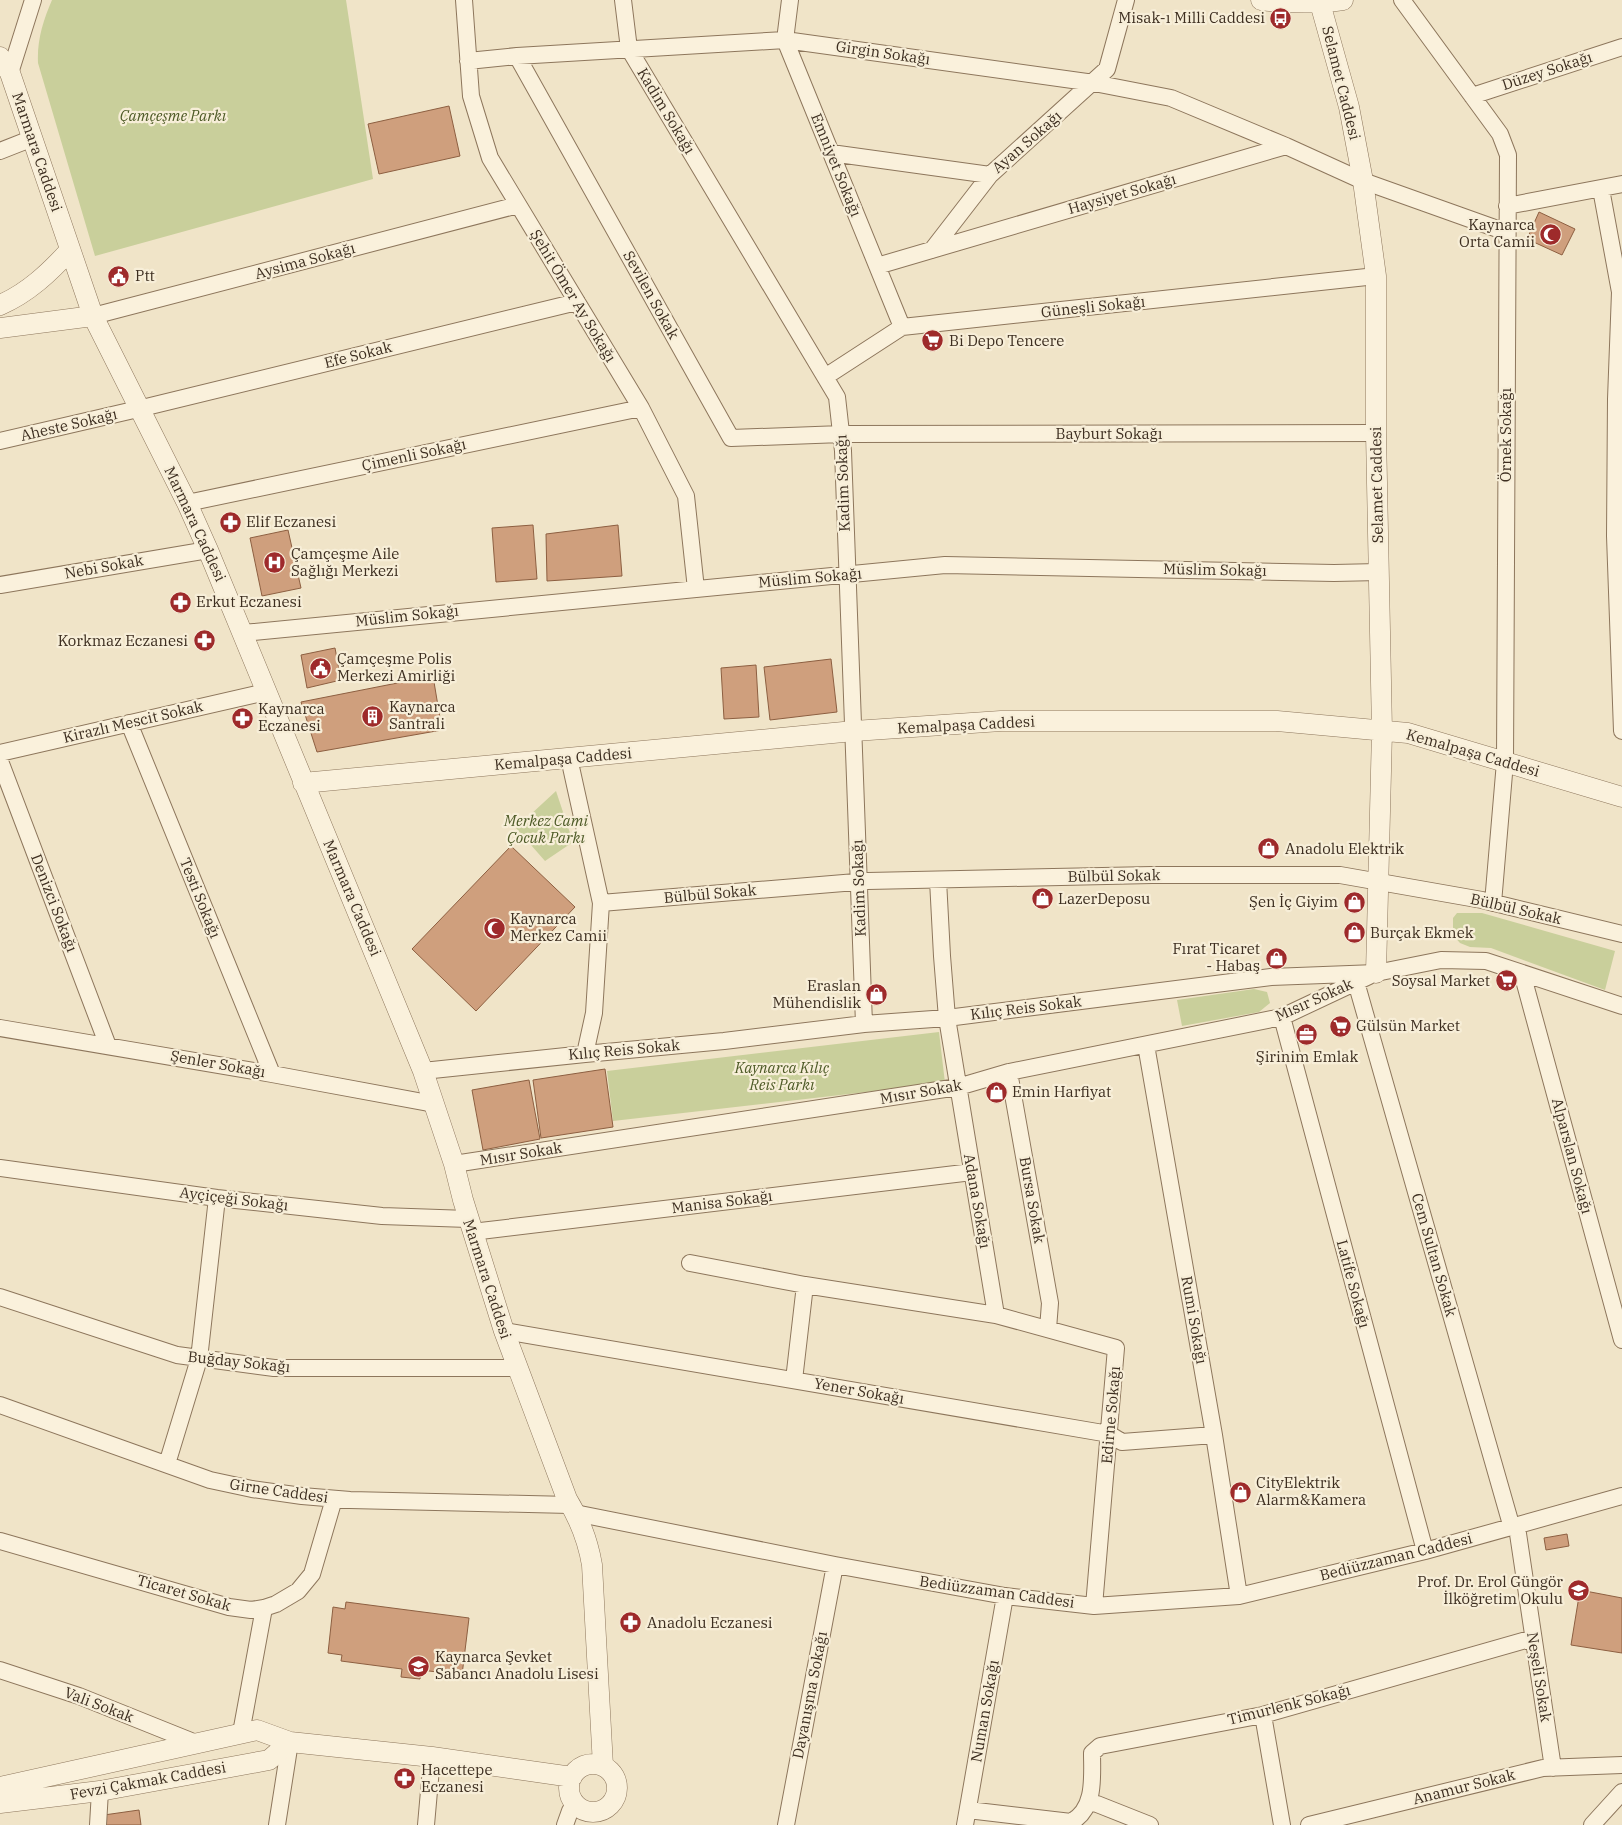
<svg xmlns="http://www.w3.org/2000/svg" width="1622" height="1825" font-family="'IBM Plex Serif',serif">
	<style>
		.green { fill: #c9cf9b }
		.building { fill: #cf9f7d; stroke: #8d5f41 }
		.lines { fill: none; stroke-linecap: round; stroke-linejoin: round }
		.minor-casing { stroke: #8d765c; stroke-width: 18 }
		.tertiary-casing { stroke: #8d765c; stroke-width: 21 }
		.minor { stroke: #faf1dc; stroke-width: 16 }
		.tertiary { stroke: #faf1dc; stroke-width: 20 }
		.labels { text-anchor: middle; stroke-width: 4.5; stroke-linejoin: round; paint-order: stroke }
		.poi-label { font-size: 15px; fill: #3d2e20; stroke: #f7eed8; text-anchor: start }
		.street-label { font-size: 15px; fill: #3d2e20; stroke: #f7eed8 }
		.park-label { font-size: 15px; font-style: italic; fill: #4d5a26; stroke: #f7eed8 }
	</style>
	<rect width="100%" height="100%" fill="#f0e4c8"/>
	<path class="green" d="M52,0h294l27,179 -278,77 -57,-193c-1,-23 5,-42 14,-63z
		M556,791l17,51 -28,19 -29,-33z
		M1457,913h25l133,38 -10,39 -114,-42 -21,-1 -10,-4 -7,-8v-17z
		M1254,989l13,3 3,11 -11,9 -77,14 -5,-26z
		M939,1032l6,51 -332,38 -6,-50z"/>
	<path class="building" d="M449,106l11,50 -81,18 -11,-50z
		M1539,212l36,17 -13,26 -35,-16z
		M533,525l4,54 -41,3 -4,-54z
		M618,525l4,51 -75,5 -1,-47z
		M288,530l13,58 -39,8 -12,-58z
		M335,648l6,32 -34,8 -6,-33z
		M831,659l6,53 -67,8 -6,-53z
		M756,665l3,52 -35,2 -3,-51z
		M433,676l9,54 -125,22 -16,-50z
		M511,846l64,61 -99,104 -64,-62z
		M605,1069l8,58 -72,11 -8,-58z
		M529,1080l11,59 -57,11 -11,-60z
		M1567,1534l2,12 -23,4 -2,-12z
		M1580,1590l42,8v55l-51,-8z
		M346,1602l123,16 -7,57 -41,-5 -1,9 -19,-2 1,-8 -61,-8 1,-6 -14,-2 5,-46 12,2z
		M139,1810l2,15h-36l-1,-10z"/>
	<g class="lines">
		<defs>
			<path id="minor" d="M464,0l7,96 19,62 151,250 45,88 10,93
				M623,0l6,49 208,348 6,54 21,573
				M790,0l-5,40 117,287
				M1402,0l98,134 8,21 -3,607 -12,141
				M517,56l214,382 111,-4 534,-1
				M468,61l49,-5 268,-16 309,43 77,15 115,48
				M10,73l23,-73
				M1472,96l150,-49
				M0,151l33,-13
				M831,153l159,22 117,-106 19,-69
				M1601,189l19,103 -4,107 -1,137 7,195
				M1507,206l115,-22
				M932,250l58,-75
				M877,266l409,-120 77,35 143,51
				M93,316l425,-111
				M825,377l77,-50 474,-51
				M0,441l138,-32 439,-107
				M187,503l454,-95
				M0,585l208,-35
				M243,633l702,-68 389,8 45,-1
				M129,723l143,351
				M0,753l266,-61
				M569,758l32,145 -7,110 -9,41
				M0,761l108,285
				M938,880l4,76 5,62 49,297
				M601,903l267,-22 284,-6h188l142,25 140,34
				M1522,973l100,367
				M1356,982l156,546
				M1282,1017l143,534
				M0,1028l272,46 162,30
				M1146,1045l68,390 25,161
				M423,1071l162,-17 139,-13 140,-17 83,-6 324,-41 105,-4 65,-13 45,1 136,45
				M1009,1072l41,231 -2,26
				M454,1164l504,-77 51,-15 273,-55 87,-41
				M0,1168l217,30 165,18 86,3
				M472,1232l500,-60
				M690,1263l115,22 191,30 120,33 -22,258
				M0,1297l177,58 97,13h243
				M504,1331l605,103 13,8 92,-7
				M794,1380l11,-95
				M0,1405l210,75 42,9 50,7 48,4 220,5
				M167,1464l32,-105 18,-161
				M575,1513l260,52 170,31 89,10 145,-10 186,-45 197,-55
				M1517,1527l36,241
				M0,1541l229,66 22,3 13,-2 12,-4 22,-13 14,-17 22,-75
				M0,1670l79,26 117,47
				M1263,1715l19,110
				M241,1733l23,-125
				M1089,1802l8,2 53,21
				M968,1810l103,12c25,-13 21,-46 21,-69l8,-7 163,-31 270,-77
				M98,1825l2,-34
				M277,1825l13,-83
				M426,1825l6,-68
				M565,1825l5,-14 5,-8
				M786,1825l49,-260
				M965,1825l40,-229
				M1309,1825l234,-57 79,-3
				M1592,1825l30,-33"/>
			<path id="tertiary" d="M1261,0c27,3 54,4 82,0
				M1320,3l29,104 14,74 13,95v157l6,298 -6,242
				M0,57l10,16 83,243 94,187 21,47 215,521 31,93 9,36 41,131 63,168c13,21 21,42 25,66l11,201
				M0,305c28,-12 50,-33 70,-55
				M0,328l93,-12
				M303,783l551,-52 147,-10h276l131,12 214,64
				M569 1788a24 24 0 1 1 48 0a24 24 0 1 1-48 0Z
				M0,1787l257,-57 33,12 142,15 140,20
				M0,1803l100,-12 169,-31 21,-18"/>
		</defs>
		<use href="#minor" class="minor-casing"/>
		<use href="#tertiary" class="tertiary-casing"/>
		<use href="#minor" class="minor"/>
		<use href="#tertiary" class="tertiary"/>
	</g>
	<defs>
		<symbol id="bus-disc" viewBox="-11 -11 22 22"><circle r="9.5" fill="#9e2a2b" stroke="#f7eed8"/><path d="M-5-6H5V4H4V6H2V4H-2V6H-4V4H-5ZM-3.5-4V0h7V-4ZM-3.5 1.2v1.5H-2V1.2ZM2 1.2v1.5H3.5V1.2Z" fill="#fff"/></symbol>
		<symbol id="mosque-disc" viewBox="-11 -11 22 22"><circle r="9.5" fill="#9e2a2b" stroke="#f7eed8"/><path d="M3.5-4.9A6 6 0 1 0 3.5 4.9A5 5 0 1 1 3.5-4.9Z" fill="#fff"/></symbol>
		<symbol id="civic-disc" viewBox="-11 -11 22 22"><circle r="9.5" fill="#9e2a2b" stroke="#f7eed8"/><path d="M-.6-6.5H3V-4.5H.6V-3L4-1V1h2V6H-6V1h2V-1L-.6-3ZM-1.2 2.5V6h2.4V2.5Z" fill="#fff"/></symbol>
		<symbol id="supermarket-disc" viewBox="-11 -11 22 22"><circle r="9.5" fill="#9e2a2b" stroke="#f7eed8"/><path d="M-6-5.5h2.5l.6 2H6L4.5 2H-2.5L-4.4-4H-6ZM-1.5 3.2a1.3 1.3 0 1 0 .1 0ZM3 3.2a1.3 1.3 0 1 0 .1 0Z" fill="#fff"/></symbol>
		<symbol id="pharmacy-disc" viewBox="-11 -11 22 22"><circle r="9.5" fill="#9e2a2b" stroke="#f7eed8"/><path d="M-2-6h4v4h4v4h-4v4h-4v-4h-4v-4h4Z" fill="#fff"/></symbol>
		<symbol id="hospital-disc" viewBox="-11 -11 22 22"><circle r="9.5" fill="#9e2a2b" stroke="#f7eed8"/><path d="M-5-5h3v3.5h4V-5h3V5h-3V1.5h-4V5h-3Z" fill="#fff"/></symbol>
		<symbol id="building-disc" viewBox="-11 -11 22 22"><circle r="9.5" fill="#9e2a2b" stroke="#f7eed8"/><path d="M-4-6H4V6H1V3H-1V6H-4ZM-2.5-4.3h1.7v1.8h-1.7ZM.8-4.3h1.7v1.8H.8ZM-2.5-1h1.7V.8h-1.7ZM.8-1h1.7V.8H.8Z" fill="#fff"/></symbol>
		<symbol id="shop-disc" viewBox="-11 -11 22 22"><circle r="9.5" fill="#9e2a2b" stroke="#f7eed8"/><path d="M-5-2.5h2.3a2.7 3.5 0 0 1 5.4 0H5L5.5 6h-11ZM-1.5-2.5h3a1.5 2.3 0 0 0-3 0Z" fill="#fff"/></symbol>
		<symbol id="office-disc" viewBox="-11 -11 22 22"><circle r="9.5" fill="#9e2a2b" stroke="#f7eed8"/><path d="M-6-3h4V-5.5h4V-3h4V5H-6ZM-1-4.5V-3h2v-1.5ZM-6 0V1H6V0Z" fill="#fff"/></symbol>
		<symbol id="school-disc" viewBox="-11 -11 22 22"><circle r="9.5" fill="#9e2a2b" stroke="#f7eed8"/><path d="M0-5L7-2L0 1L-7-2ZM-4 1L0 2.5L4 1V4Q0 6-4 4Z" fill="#fff"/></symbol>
	</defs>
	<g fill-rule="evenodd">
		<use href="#bus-disc" x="1268" y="6" width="25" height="25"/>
		<use href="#mosque-disc" x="1538" y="222" width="25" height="25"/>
		<use href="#civic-disc" x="106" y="264" width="25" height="25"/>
		<use href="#supermarket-disc" x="920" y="328" width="25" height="25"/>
		<use href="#pharmacy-disc" x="218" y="510" width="25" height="25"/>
		<use href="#hospital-disc" x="262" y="550" width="25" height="25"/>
		<use href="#pharmacy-disc" x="168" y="590" width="25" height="25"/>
		<use href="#pharmacy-disc" x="192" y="628" width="25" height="25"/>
		<use href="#civic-disc" x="308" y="656" width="25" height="25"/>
		<use href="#building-disc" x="360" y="704" width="25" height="25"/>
		<use href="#pharmacy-disc" x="230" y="706" width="25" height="25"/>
		<use href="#shop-disc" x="1256" y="836" width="25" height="25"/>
		<use href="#shop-disc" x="1030" y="886" width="25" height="25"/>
		<use href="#shop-disc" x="1342" y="890" width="25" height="25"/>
		<use href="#mosque-disc" x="482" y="916" width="25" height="25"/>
		<use href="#shop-disc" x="1342" y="920" width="25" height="25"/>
		<use href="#shop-disc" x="1264" y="946" width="25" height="25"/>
		<use href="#supermarket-disc" x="1494" y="968" width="25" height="25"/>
		<use href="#shop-disc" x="864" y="982" width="25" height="25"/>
		<use href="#supermarket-disc" x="1328" y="1014" width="25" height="25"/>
		<use href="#office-disc" x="1294" y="1022" width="25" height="25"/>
		<use href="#shop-disc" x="984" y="1080" width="25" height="25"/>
		<use href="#shop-disc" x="1228" y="1480" width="25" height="25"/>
		<use href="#school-disc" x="1566" y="1578" width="25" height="25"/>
		<use href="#pharmacy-disc" x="618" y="1610" width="25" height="25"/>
		<use href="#school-disc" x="406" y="1654" width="25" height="25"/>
		<use href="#pharmacy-disc" x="392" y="1766" width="25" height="25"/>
	</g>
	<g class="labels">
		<g class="poi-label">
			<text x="1265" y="23" text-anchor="end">Misak-ı Milli Caddesi</text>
			<text x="1535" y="230" text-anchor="end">Kaynarca<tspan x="1535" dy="17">Orta Camii</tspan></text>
			<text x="135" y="281">Ptt</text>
			<text x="949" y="346">Bi Depo Tencere</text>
			<text x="246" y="527">Elif Eczanesi</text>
			<text x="291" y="559">Çamçeşme Aile<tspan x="291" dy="17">Sağlığı Merkezi</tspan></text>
			<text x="196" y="607">Erkut Eczanesi</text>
			<text x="188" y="646" text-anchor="end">Korkmaz Eczanesi</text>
			<text x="337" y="664">Çamçeşme Polis<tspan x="337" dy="17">Merkezi Amirliği</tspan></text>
			<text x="389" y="712">Kaynarca<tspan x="389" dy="17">Santrali</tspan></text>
			<text x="258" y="714">Kaynarca<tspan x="258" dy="17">Eczanesi</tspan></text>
			<text x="1285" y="854">Anadolu Elektrik</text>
			<text x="1058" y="904">LazerDeposu</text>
			<text x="1338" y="907" text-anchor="end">Şen İç Giyim</text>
			<text x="510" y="924">Kaynarca<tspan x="510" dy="17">Merkez Camii</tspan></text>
			<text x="1370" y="938">Burçak Ekmek</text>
			<text x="1260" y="954" text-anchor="end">Fırat Ticaret<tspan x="1260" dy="17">- Habaş</tspan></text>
			<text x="1490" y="986" text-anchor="end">Soysal Market</text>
			<text x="861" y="991" text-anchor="end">Eraslan<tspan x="861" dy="17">Mühendislik</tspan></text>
			<text x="1356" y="1031">Gülsün Market</text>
			<text x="1307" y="1062" text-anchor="middle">Şirinim Emlak</text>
			<text x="1012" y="1097">Emin Harfiyat</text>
			<text x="1256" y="1488">CityElektrik<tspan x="1256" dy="17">Alarm&amp;Kamera</tspan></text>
			<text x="1563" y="1587" text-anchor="end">Prof. Dr. Erol Güngör<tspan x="1563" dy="17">İlköğretim Okulu</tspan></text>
			<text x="647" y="1628">Anadolu Eczanesi</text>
			<text x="435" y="1662">Kaynarca Şevket<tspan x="435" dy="17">Sabancı Anadolu Lisesi</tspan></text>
			<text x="421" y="1775">Hacettepe<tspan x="421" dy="17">Eczanesi</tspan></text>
		</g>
		<g class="street-label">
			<text transform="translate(883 53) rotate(8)" y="5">Girgin Sokağı</text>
			<text transform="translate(1547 71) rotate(-18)" y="5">Düzey Sokağı</text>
			<text transform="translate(1341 83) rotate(76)" y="5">Selamet Caddesi</text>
			<text transform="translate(666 111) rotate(59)" y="5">Kadim Sokağı</text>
			<text transform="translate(1027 142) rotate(-41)" y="5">Ayan Sokağı</text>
			<text transform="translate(37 152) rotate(71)" y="5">Marmara Caddesi</text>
			<text transform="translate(836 165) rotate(68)" y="5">Emniyet Sokağı</text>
			<text transform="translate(1122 194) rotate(-16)" y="5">Haysiyet Sokağı</text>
			<text transform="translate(305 261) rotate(-15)" y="5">Aysima Sokağı</text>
			<text transform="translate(651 295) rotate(61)" y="5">Sevilen Sokak</text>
			<text transform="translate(573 296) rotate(59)" y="5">Şehit Ömer Ay Sokağı</text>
			<text transform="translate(1093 307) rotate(-6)" y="5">Güneşli Sokağı</text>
			<text transform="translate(358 355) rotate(-14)" y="5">Efe Sokak</text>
			<text transform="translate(69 425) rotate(-13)" y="5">Aheste Sokağı</text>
			<text x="1109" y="439">Bayburt Sokağı</text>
			<text transform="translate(1506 435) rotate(-90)" y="5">Örnek Sokağı</text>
			<text transform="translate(414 455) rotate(-12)" y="5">Çimenli Sokağı</text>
			<text transform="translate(843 483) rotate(-92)" y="5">Kadim Sokağı</text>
			<text transform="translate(1377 485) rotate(-91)" y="5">Selamet Caddesi</text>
			<text transform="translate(195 524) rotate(65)" y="5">Marmara Caddesi</text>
			<text transform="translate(104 567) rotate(-10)" y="5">Nebi Sokak</text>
			<text transform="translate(1215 570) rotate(1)" y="5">Müslim Sokağı</text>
			<text transform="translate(810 578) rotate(-5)" y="5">Müslim Sokağı</text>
			<text transform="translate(407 616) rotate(-6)" y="5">Müslim Sokağı</text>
			<text transform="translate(133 722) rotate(-13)" y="5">Kirazlı Mescit Sokak</text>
			<text transform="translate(966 725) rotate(-3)" y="5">Kemalpaşa Caddesi</text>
			<text transform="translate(1473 753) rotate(16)" y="5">Kemalpaşa Caddesi</text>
			<text transform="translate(563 759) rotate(-5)" y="5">Kemalpaşa Caddesi</text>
			<text transform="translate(1114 876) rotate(-1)" y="5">Bülbül Sokak</text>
			<text transform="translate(859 888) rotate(-92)" y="5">Kadim Sokağı</text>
			<text transform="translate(710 894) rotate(-5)" y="5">Bülbül Sokak</text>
			<text transform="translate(200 898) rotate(68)" y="5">Testi Sokağı</text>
			<text transform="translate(352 898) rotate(67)" y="5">Marmara Caddesi</text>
			<text transform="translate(54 903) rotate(69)" y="5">Denizci Sokağı</text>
			<text transform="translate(1516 909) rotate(13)" y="5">Bülbül Sokak</text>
			<text transform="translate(1314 1000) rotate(-24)" y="5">Mısır Sokak</text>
			<text transform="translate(1026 1008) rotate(-7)" y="5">Kılıç Reis Sokak</text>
			<text transform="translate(624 1050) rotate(-5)" y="5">Kılıç Reis Sokak</text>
			<text transform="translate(218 1064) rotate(10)" y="5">Şenler Sokağı</text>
			<text transform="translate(921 1092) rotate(-10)" y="5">Mısır Sokak</text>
			<text transform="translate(521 1154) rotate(-9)" y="5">Mısır Sokak</text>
			<text transform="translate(1572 1156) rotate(75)" y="5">Alparslan Sokağı</text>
			<text transform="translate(234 1199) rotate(7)" y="5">Ayçiçeği Sokağı</text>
			<text transform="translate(1032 1200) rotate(80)" y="5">Bursa Sokak</text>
			<text transform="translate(977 1201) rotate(80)" y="5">Adana Sokağı</text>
			<text transform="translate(722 1202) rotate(-7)" y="5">Manisa Sokağı</text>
			<text transform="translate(1434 1255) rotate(74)" y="5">Cem Sultan Sokak</text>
			<text transform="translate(487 1279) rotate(72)" y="5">Marmara Caddesi</text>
			<text transform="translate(1353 1284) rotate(75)" y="5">Latife Sokağı</text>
			<text transform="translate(1194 1320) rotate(80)" y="5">Rumi Sokağı</text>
			<text transform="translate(239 1362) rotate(6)" y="5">Buğday Sokağı</text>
			<text transform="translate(859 1391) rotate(10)" y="5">Yener Sokağı</text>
			<text transform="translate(1111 1415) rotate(-85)" y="5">Edirne Sokağı</text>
			<text transform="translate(279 1491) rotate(8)" y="5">Girne Caddesi</text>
			<text transform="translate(1396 1557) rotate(-14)" y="5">Bediüzzaman Caddesi</text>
			<text transform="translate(997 1592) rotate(8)" y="5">Bediüzzaman Caddesi</text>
			<text transform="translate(184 1593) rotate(16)" y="5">Ticaret Sokak</text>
			<text transform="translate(1539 1677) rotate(81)" y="5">Neşeli Sokak</text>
			<text transform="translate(810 1695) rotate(-79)" y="5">Dayanışma Sokağı</text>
			<text transform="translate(99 1705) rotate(21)" y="5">Vali Sokak</text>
			<text transform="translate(1289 1705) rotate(-14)" y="5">Timurlenk Sokağı</text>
			<text transform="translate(985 1711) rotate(-80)" y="5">Numan Sokağı</text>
			<text transform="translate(148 1781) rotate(-10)" y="5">Fevzi Çakmak Caddesi</text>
			<text transform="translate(1464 1787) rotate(-14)" y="5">Anamur Sokak</text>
		</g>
		<g class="park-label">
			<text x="173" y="121">Çamçeşme Parkı</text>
			<text x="546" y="826">Merkez Cami<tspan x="546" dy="17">Çocuk Parkı</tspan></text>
			<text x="782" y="1073">Kaynarca Kılıç<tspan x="782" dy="17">Reis Parkı</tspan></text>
		</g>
	</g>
</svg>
